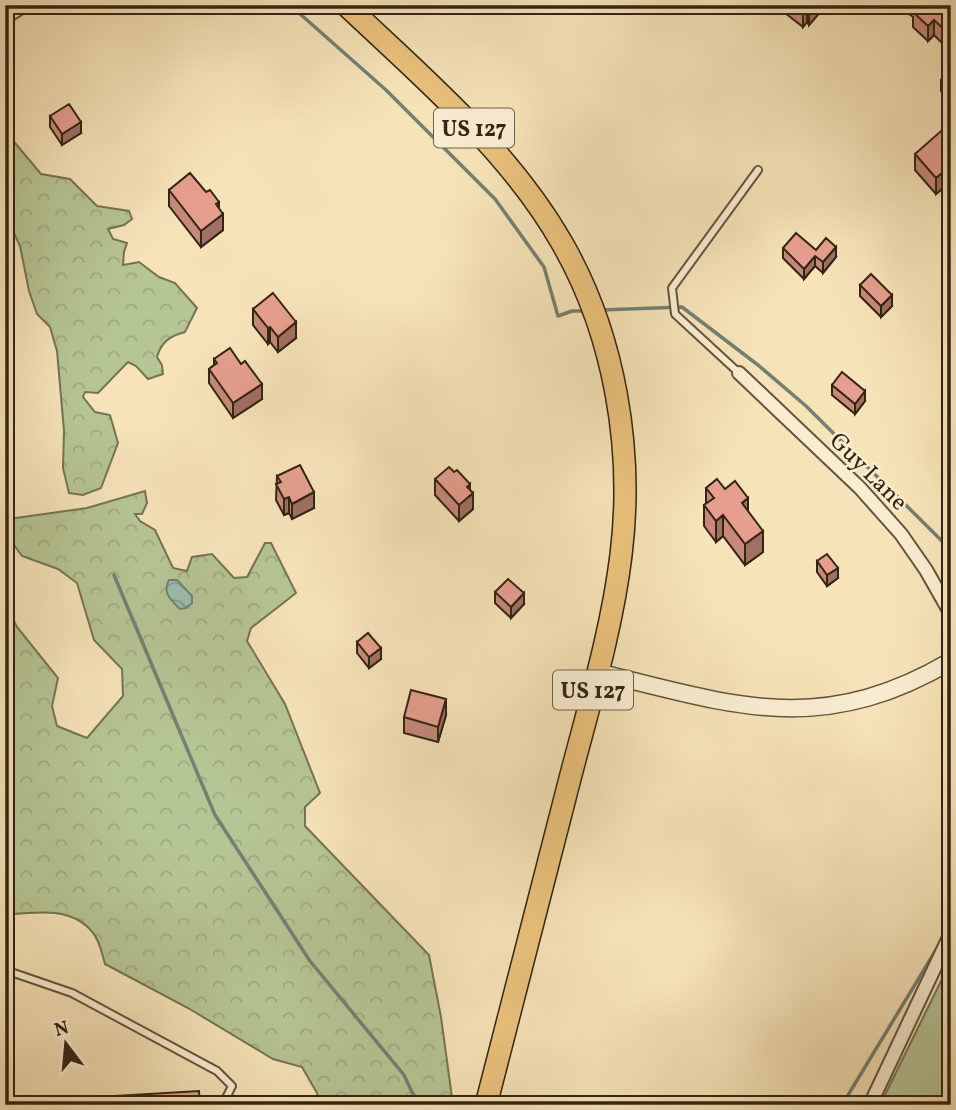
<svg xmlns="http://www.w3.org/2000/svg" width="956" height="1110" font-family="Vollkorn,serif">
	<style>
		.forest { fill: url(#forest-crowns); stroke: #747454; stroke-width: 2 }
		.park { fill: #b6c594; stroke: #747454; stroke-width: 2 }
		.water { fill: url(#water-waves); stroke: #738073; stroke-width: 2 }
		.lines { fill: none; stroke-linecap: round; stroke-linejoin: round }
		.stream { stroke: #738073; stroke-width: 3.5 }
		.service-casing { stroke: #64543d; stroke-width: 10 }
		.minor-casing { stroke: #64543d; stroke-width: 16 }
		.tertiary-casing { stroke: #64543d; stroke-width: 19 }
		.trunk-casing { stroke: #332414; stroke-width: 24 }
		.service { stroke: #f9edd1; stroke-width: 6 }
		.minor { stroke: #f9edd1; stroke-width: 12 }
		.tertiary { stroke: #f9edd1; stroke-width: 16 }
		.trunk { stroke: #ebc27c; stroke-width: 21 }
		.wall { fill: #c6897b; stroke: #332414; stroke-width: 2 }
		.shaded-wall { fill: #a16f64; stroke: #332414; stroke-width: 2 }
		.building { fill: #e69f8f; stroke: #332414; stroke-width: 2 }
		.labels { text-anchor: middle; stroke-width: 5; stroke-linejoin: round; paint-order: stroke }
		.shield { fill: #f9edd1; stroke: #6e604d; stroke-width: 2 }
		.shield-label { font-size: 23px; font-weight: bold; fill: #332414 }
		.street-label { font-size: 24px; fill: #332414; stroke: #f9edd1 }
	</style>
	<defs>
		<pattern id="forest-crowns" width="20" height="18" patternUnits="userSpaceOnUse" patternTransform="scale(1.75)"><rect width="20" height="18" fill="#b6c594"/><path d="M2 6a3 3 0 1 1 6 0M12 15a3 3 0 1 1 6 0" fill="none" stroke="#9da97f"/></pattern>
		<pattern id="water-waves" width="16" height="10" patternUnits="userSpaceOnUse" patternTransform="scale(1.75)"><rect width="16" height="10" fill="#9dbeb2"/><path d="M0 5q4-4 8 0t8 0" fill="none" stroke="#819a90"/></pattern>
	</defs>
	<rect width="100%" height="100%" fill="#f6e4b8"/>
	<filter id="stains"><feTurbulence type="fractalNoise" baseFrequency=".00286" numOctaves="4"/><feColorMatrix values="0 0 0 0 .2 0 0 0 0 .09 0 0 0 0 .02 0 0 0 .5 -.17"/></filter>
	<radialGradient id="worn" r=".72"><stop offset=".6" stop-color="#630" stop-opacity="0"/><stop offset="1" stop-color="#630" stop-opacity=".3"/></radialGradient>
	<path class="forest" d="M10,137l31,37 29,5 27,27 32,5 3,8 -8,6 -16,4 5,10 14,4 -3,9 -1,13 16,-3 20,15 16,6 22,25 -12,24c-15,4 -24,10 -28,25l5,8 1,9 -15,5 -12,-13 -8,-4 -30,31 -13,-1 -2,5 12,15 15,3 8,28 -17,45 -18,7 -14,-2 -6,-25 1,-37 -7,-80 -7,-24 -13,-13 -8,-23 -9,-45 -15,-32v-75z
		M145,491l2,12 -5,11h-7l5,7 15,9 18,38 14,3 5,-14 20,-3 22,24 13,-1 18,-34h6l25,50 -45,35 -4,13 38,63 35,89 -15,14v19l124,129 12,62 12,88h-133l-3,-12 -15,-26 -29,-8 -85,-51 -83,-44c-3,-10 -5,-23 -12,-31 -21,-27 -58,-21 -88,-18v-312l12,24 41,51 -6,28 5,20 30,12 36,-42 -1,-27 -28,-29 -17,-57 -19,-14 -36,-13 -17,-23v-8l4,-6 78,-11z"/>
	<path class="park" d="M946,971l5,3v131h-71z"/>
	<path class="water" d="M169,580h8l15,16v7l-6,5 -6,1c-9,-9 -18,-16 -11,-29z"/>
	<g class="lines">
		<path class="stream" d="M290,5l96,85 109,109 49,68 14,49 14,-5h14
			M601,310l81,-3 76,58 48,41 139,138 6,14
			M114,575l101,240 95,146 94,114 14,30
			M842,1105l97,-160"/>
		<defs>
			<path id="service" d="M5,21l25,-16
				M739,373l-64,-59 -3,-26 86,-118
				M5,970l67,23 145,78 15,15 -8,16 -41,3"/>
			<path id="minor" d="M739,373l121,115 41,46 25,36 25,44
				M870,1105l81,-172"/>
			<path id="tertiary" d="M597,672c136,33 223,66 354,-11"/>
			<path id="trunk" d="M346,5c77,73 163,145 216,238 53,92 72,207 59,312 -10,82 -36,163 -56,243 -27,102 -52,205 -79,307"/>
		</defs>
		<use href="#service" class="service-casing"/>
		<use href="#minor" class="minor-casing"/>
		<use href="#tertiary" class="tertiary-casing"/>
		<use href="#trunk" class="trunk-casing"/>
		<use href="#service" class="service"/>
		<use href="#minor" class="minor"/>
		<use href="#tertiary" class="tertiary"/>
		<use href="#trunk" class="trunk"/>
	</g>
	<path class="wall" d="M780,5h54l-5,6 -7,-6v5l-13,15 -2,-3 -4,5 -23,-18z
		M909,5h42v37l-5,5 -12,-12 -6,6 -15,-14v-10l-4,-3z
		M951,69v30l-10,-8v-11z
		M50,116l31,17 -19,12 -12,-18z
		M951,126v55l-15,13 -21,-24v-16z
		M169,190l50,19 4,21 -22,17 -32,-41z
		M783,248l33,2 20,7 -13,16 -8,-7 -11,13 -21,-21z
		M860,285l32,21 -11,11 -21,-21z
		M253,309l43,29 -18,14 -8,-10 -2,2 -15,-19z
		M214,359l48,40 -29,19 -24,-35v-14l5,-4z
		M832,385l33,16 -10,13 -23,-19z
		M951,413v28l-6,-3v-16z
		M277,476l37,32 -22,11 -3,-6 -5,2 -8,-15z
		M435,479l35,10 3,20 -14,12 -24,-26z
		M706,488l19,1 23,22 15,41 -18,13 -22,-29 -7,6 -12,-16v-21l2,-1z
		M817,561l21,17 -11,8 -10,-14z
		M495,592l29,12 -13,14 -16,-15z
		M357,642l24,17 -12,9 -12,-15z
		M446,715l-8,27 -34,-9v-16z"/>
	<path class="shaded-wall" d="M813,5h9v5l-13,15v-16z
		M807,7v15l-4,5v-16z
		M934,20v15l-6,6v-15z
		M951,26v16l-5,5v-16z
		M81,122v11l-19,12v-11z
		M951,165v16l-15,13v-16z
		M219,202v15l4,-3v16l-22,17v-16l15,-27z
		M836,247v10l-13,16v-11z
		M815,256v10l-11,13v-10z
		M892,295v11l-11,11v-11z
		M296,322v16l-18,14v-15z
		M270,327v15l-2,2v-16z
		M262,384v15l-29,19v-15z
		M865,391v10l-10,13v-10z
		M470,484v12l3,-3v16l-14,12v-16l8,-18z
		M314,492v16l-22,11v-15z
		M289,497v16l-5,2v-16z
		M748,498v21l-6,-16z
		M723,515v21l-7,6v-21z
		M763,531v21l-18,13v-21z
		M838,568v10l-11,8v-11z
		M524,593v11l-13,14v-11z
		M381,648v11l-12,9v-11z
		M446,699v16l-8,27v-15z"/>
	<path class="building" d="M795,5h18l-4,4 -2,-2 -4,4z
		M917,5h34v2l-5,5 5,4v10l-5,5 -12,-11 -6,6 -15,-14 5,-6z
		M951,69v19l-10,-8z
		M69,104l12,18 -19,12 -12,-18z
		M949,124l2,2v39l-15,13 -21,-24z
		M190,173l16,19 4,-2 9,12 -3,2 7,10 -22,17 -32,-41z
		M796,233l20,17 10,-12 10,9 -13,15 -8,-6 -11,13 -21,-21z
		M871,274l21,21 -11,11 -21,-21z
		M273,293l23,29 -18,15 -8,-10 -2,1 -15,-19z
		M230,348l11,16 4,-3 17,23 -29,19 -24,-34 8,-6 -3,-4z
		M842,372l23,19 -10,13 -23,-19z
		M951,413v13l-6,-4z
		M300,465l14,27 -22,12 -3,-7 -5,2 -8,-15 5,-2 -4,-6z
		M449,467l5,5 3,-2 13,14 -3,3 6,6 -14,12 -24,-26z
		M717,479l8,10 10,-8 13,17 -6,5 21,28 -18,13 -22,-29 -7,6 -12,-16 10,-7 -8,-10z
		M827,554l11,14 -11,7 -10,-14z
		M508,579l16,14 -13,14 -16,-15z
		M368,633l13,15 -12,9 -12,-15z
		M411,690l35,9 -8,28 -34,-10z
		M199,1091l1,14h-170v-4z"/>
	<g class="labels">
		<g class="shield">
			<rect x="434" y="108.5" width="80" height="39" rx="5"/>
			<rect x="553" y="670.5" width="80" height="39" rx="5"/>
		</g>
		<g class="shield-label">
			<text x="474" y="136">US 127</text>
			<text x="593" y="698">US 127</text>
		</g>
		<g class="street-label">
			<text transform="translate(869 471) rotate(45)" y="8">Guy Lane</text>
		</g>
	</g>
	<rect width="956" height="1110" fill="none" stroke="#f6e4b8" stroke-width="28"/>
	<rect x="7" y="7" width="942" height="1096" fill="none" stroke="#332414" stroke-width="3.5"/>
	<rect x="14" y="14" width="928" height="1082" fill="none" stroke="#332414" stroke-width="2"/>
	<g transform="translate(66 1044) rotate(344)" stroke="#f9edd1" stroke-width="5" paint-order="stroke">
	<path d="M0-5L12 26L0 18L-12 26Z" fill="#332414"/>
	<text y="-10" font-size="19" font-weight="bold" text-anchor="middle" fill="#332414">N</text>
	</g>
	<rect width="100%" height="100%" filter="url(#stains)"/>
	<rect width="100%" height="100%" fill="url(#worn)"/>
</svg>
